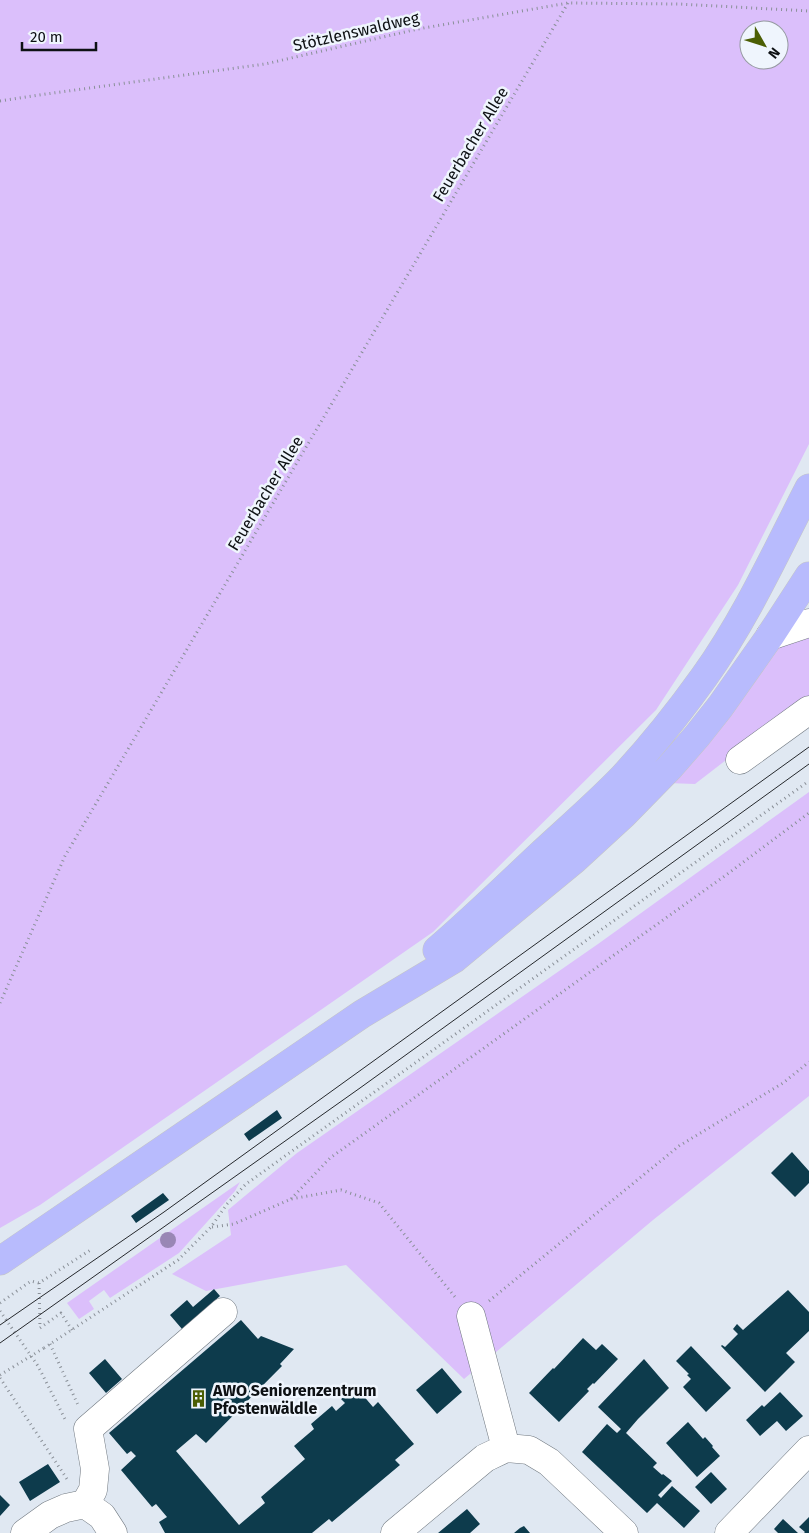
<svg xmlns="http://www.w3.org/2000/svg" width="809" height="1533" font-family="'Fira Sans',sans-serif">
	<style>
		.green { fill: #dbbffb; fill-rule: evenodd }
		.building { fill: #0d3b4c }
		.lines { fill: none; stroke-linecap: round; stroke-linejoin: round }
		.minor-casing { stroke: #717981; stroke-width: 29 }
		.major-casing { stroke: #c5c6c7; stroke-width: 29 }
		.path { stroke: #8a9098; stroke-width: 3; stroke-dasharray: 1 4; stroke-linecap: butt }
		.minor { stroke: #fff; stroke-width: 28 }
		.major { stroke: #b8bbfd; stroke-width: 28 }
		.tram { stroke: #25282c; stroke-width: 1 }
		.path-bridge { stroke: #8a9098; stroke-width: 3; stroke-dasharray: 1 4; stroke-linecap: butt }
		.tree { fill: #9987b5 }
		.labels { text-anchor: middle; stroke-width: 5; stroke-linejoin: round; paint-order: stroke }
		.street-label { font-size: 16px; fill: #0e1114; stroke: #eff5fd }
		.poi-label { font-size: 16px; font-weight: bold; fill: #0e1114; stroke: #eff5fd; text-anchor: start }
	</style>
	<rect width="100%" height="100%" fill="#e0e8f2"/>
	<path class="green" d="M0,0h809v444l-71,141 -82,125 -223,222 -393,273 -40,23zM749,30h30v30h-30z
		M809,631v65l-114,88 -28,-1 115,-142z
		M809,792v304l-156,124 -189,159 -118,-114 -140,26 -34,-17 59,-39 -3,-25 69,-57 301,-209z
		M240,1182l-5,9 -56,62 -69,45 -6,-8 -15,11 5,8 -15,10 -12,-16z"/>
	<path class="building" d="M277,1110l5,8 -33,23 -5,-7z
		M792,1152l17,19v12l-14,14 -24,-24z
		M163,1193l6,7 -33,23 -5,-7z
		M214,1289l6,7 -38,33 -12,-14 17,-15 6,7z
		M788,1290l21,22v19l-23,22 9,9 -30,30 -44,-46 1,-1 3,2 13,-13 -5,-5 4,-5 6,6z
		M241,1320l17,19 3,-3 33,13 -14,15 2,2 -76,77 -10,-9 -20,17 63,74 26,-22 -4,-6 44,-38 -11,-13 20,-17 -3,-5 21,-18 4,5 9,-8 -4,-4 15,-12 17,20 5,-5 36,42 -19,16 5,5 -68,57 -3,-3 -17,14h-147l-6,-11 8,-5 -11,-13 -4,3 -31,-37 15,-14 -5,-5 -4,3 -18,-21z
		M583,1338l13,12 6,-6 16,15 -24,25 -1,-1 -6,6 2,2 -30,31 -30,-29 24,-25 1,1z
		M691,1346l40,42 -25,24 -23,-25 8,-8 -4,-4 2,-1 -13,-13z
		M105,1359l17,20 -16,14 -17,-20z
		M644,1359l25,29 -31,31 -12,14 31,30 -4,4 9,8 1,-1 9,7 -14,14 3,3 11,-12 28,25 -16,17 -27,-25 -10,10 -65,-61 25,-28 10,9 4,-4 -23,-22z
		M442,1368l20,24 -25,22 -21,-24z
		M780,1392l23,24 -17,15 -9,-10 -17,15 -14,-16 16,-15 2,2z
		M688,1422l15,17 2,-2 8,9 -1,1 8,9 -23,21 -31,-34z
		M48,1464l12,18 -30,19 -11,-19z
		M711,1472l16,17 -16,15 -16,-17z
		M0,1495l10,10 -10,11z
		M467,1509l13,15 -10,9h-32z
		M809,1517v16h-5l1,-1 -6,-5z
		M783,1519l15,14h-20l-4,-4z
		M524,1526l6,7h-16l6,-5z"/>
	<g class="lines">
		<defs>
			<path id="minor" d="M770,636l39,-13
				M740,760l69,-50
				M471,1316l35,132
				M85,1504l8,-14 2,-21 -7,-40 135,-117
				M25,1533l25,-18 16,-7 19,-4 17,12 11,17
				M395,1533l90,-75 21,-10 23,2 20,12 75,71
				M729,1533l80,-83"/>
			<path id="major" d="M437,950c35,-30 69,-63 103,-95 28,-26 57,-51 83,-78 29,-31 56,-65 81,-100 42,-59 72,-125 105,-189
				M0,1261l362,-247 92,-55 120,-99 49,-45 47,-48 27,-31 23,-29 50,-71 39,-60"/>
		</defs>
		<use href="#minor" class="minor-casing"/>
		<use href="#major" class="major-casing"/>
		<path class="path" d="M0,101l46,-7 219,-30 153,-35 150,-26 111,1 130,7
			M0,1003l65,-147 503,-853
			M291,1199l39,-41 396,-283 83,-62
			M212,1227l22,-3 57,-25 50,-9 38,13 76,94
			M489,1301l190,-155 104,-63 26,-21
			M0,1303l31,-22 8,2
			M0,1311l38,55 27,53
			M72,1330l-11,-17 -21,15 -1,-45 53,-34
			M50,1344l28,61
			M44,1348l134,-88 33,-33 16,-23 19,-20 563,-403
			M0,1375l13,-8
			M0,1378l67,101"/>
		<use href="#minor" class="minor"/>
		<use href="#major" class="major"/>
		<path class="tram" d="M0,1325l164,-113 645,-465
			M0,1343l360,-255 449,-324"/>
		<path class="path-bridge" d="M13,1367l31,-19"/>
	</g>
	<circle class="tree" cx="168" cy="1240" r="8"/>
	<defs>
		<symbol id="building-bare" viewBox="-9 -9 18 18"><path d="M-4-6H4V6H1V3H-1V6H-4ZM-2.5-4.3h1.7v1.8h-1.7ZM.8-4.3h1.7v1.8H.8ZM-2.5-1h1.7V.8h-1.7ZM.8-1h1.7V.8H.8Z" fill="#4b5e04" stroke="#eff5fd" stroke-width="2.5" paint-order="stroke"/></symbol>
	</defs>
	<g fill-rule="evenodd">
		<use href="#building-bare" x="186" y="1386" width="25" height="25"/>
	</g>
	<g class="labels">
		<g class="street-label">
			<text transform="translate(356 31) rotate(-13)" y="6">Stötzlenswaldweg</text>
			<text transform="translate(470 144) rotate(-59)" y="6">Feuerbacher Allee</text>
			<text transform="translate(265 493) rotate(-59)" y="6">Feuerbacher Allee</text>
		</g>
		<g class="poi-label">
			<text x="213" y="1396">AWO Seniorenzentrum<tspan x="213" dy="18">Pfostenwäldle</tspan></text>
		</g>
	</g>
	<g transform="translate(764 45) rotate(129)"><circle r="24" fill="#eff5fd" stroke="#959aa0"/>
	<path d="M0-4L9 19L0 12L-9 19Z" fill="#4b5e04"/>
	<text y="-8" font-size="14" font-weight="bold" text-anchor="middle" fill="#0e1114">N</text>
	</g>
	<path d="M22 42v8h74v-8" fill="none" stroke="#0e1114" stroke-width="2.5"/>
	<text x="30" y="42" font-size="15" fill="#0e1114" stroke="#eff5fd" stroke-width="4" paint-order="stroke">20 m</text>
</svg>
